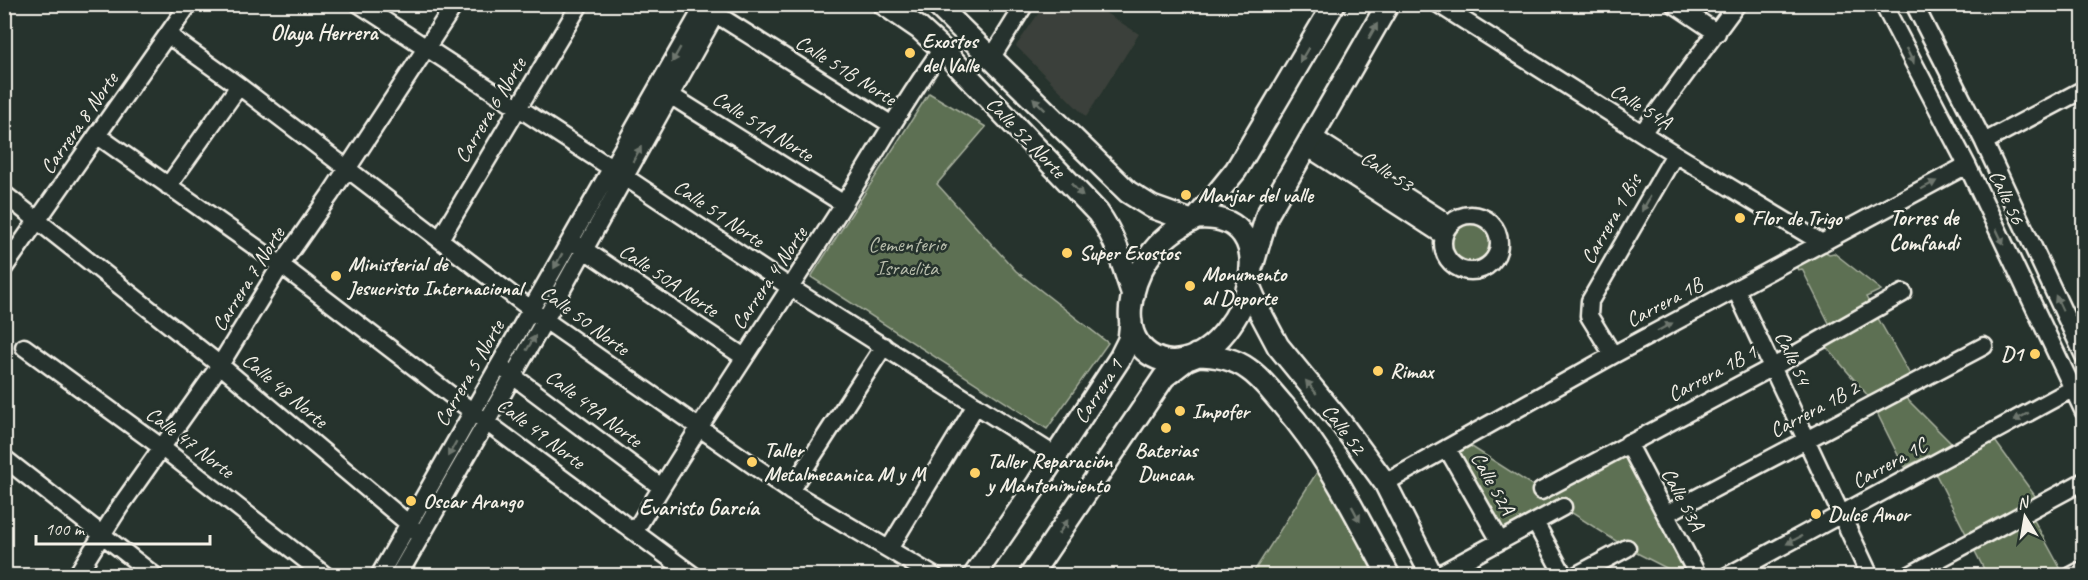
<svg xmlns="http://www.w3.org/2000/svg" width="2088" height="580" font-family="Caveat,sans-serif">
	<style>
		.built { fill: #3b413a }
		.green { fill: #5d7053; stroke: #a8b09e; stroke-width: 1.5 }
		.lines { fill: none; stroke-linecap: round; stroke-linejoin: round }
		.minor-casing { stroke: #f4f1e8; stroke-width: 21 }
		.major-casing { stroke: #f4f1e8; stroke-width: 26 }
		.minor { stroke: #26332d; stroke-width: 16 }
		.major { stroke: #26332d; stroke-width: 21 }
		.oneway { fill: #6e766e }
		.poi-dot { fill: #ffd166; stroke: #26332d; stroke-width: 2 }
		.labels { text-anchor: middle; stroke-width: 5; stroke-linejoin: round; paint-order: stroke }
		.poi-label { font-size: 21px; font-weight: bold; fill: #f4f1e8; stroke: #26332d; text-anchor: start }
		.street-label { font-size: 21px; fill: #f4f1e8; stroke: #26332d }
		.park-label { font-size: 21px; fill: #b8bdac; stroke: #26332d }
		.neighbourhood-label { font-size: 22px; font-weight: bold; fill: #f4f1e8; stroke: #26332d }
	</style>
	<rect width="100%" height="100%" fill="#26332d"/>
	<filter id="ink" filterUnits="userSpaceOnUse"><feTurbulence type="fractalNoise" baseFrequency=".0167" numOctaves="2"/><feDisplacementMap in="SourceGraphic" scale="12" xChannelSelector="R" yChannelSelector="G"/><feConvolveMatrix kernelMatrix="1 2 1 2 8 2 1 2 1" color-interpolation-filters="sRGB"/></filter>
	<g filter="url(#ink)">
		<path class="built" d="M1045,4l48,1 46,29 -53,83 -70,-71z"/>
		<path class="green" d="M929,93l57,34 -49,57 79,87 92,72 -61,86 -236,-152z
			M1444 243a28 28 0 1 1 56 0a28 28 0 1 1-56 0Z
			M1819,248l10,6 5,-1 47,37 -15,7 47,83 -14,11 58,58 33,-15 51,70 -12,7 35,64h-77l-60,-118 -23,10 -35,-70 -45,-53 7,-17 -29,-58 -4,1 -4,-7z
			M1461,440l80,51 87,-48 70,132h-18l-53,-27 -64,-41 -63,34 -53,-93z
			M1319,469l70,107h-138z"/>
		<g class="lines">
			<defs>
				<path id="minor" d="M359,4l266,173 166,111 265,168
					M1438,4l237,150 147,89
					M1674,4l43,29
					M1883,4l84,161 117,247
					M1914,4l70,138 100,214
					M716,14l176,111
					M168,35l71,51 306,234 245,171 144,85
					M992,57l33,-53
					M662,90l182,114
					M1642,133l95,-129
					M98,136l183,129 205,157 208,154
					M1312,136l128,82 9,8
					M1984,142l100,-53
					M1305,146l139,90
					M168,186l71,-100
					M4,194l216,171 196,165
					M1443 243a28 28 0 1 1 56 0a28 28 0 1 1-56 0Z
					M440,239l140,-235
					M576,244l168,113
					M4,268l185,-264
					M1736,290l134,286
					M24,347l137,100 165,129
					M1613,355l-24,-39 1,-15 85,-147
					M505,370l156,117
					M1628,443l70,133
					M1447,448l53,93
					M4,458l151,118
					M1385,483l228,-128 354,-190
					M790,491l94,-145
					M1541,491l232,-124 130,-74
					M1666,514l318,-168
					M1535,522l29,54
					M635,531c60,-101 127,-198 190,-298 40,-60 74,-125 117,-184
					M889,549l87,-144
					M76,576l43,-68 101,-143 61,-100 49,-70 125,-191
					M379,576l326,-572
					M398,576l147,-256 176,-316
					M1436,576l127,-69
					M1575,576l52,-28
					M1727,576l345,-187
					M1908,576l176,-95
					M2071,576l13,-7"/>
				<path id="major" d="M884,4l35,24 23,21 156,164c18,25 25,53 35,82
					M936,4l192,188 24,15 39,14
					M1197,218c93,-7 51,127 -13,142 -12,3 -25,1 -35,-6 -31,-22 -18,-69 -1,-96 12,-18 29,-31 49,-40z
					M1197,218l39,-48 98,-166
					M1253,263l14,-48 121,-211
					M1249,286l12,28 17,32 63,77 44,60 47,93
					M1196,355c19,0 37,3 52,14 14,9 24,24 35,36 46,53 73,110 106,171
					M974,576l64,-93 82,-125 9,-18 2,-18
					M1030,576l134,-199 22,-17"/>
			</defs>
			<use href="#minor" class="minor-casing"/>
			<use href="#major" class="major-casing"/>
			<use href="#minor" class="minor"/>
			<use href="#major" class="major"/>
		</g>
		<defs><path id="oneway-solid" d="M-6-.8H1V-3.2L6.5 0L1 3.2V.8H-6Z" transform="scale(1.5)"/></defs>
		<g class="oneway">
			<use href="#oneway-solid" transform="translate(1373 31) rotate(-60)"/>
			<use href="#oneway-solid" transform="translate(676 55) rotate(120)"/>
			<use href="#oneway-solid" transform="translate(1304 55) rotate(121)"/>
			<use href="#oneway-solid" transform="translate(1910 56) rotate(63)"/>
			<use href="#oneway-solid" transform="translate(1039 104) rotate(-135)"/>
			<use href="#oneway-solid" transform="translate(637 154) rotate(-61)"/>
			<use href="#oneway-solid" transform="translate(1929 185) rotate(-28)"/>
			<use href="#oneway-solid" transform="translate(1077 190) rotate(47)"/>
			<use href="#oneway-solid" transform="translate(1646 204) rotate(120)"/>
			<use href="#oneway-solid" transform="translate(2000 237) rotate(65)"/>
			<use href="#oneway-solid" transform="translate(558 261) rotate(119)"/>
			<use href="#oneway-solid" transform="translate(2059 303) rotate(-115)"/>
			<use href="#oneway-solid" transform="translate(1665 327) rotate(-28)"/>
			<use href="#oneway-solid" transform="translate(531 343) rotate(-59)"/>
			<use href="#oneway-solid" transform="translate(1311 387) rotate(-129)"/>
			<use href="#oneway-solid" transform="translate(2021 417) rotate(151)"/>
			<use href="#oneway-solid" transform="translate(452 449) rotate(120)"/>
			<use href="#oneway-solid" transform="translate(1356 514) rotate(62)"/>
			<use href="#oneway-solid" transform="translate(1063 527) rotate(-56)"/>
			<use href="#oneway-solid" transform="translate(1794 540) rotate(152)"/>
		</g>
	</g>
	<g class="poi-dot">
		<circle cx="910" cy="53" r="6"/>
		<circle cx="1186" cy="195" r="6"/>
		<circle cx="1740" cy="218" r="6"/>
		<circle cx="1067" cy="253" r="6"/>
		<circle cx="336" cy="276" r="6"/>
		<circle cx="1190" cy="286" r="6"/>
		<circle cx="2035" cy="354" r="6"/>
		<circle cx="1378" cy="371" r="6"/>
		<circle cx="1180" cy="411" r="6"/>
		<circle cx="1166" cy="428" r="6"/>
		<circle cx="752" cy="462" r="6"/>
		<circle cx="975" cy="473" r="6"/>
		<circle cx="411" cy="501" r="6"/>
		<circle cx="1816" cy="514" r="6"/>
	</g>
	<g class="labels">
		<g class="poi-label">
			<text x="922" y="48">Exostos<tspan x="922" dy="24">del Valle</tspan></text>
			<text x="1198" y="202">Manjar del valle</text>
			<text x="1752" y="225">Flor de Trigo</text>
			<text x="1079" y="260">Super Exostos</text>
			<text x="348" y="271">Ministerial de<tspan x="348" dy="24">Jesucristo Internacional</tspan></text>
			<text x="1202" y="281">Monumento<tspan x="1202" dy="24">al Deporte</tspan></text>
			<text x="2023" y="361" text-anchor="end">D1</text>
			<text x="1390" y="378">Rimax</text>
			<text x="1192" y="418">Impofer</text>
			<text x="764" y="457">Taller<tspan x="764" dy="24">Metalmecanica M y M</tspan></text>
			<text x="1166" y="457" text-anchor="middle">Baterias<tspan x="1166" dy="24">Duncan</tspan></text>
			<text x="987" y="468">Taller Reparación<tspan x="987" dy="24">y Mantenimiento</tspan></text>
			<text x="423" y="508">Oscar Arango</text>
			<text x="1828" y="521">Dulce Amor</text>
		</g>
		<g class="street-label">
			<text transform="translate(846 70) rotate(32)" y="7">Calle 51B Norte</text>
			<text transform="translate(1641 106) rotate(32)" y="7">Calle 54A</text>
			<text transform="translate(490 110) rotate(-59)" y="7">Carrera 6 Norte</text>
			<text transform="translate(79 123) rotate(-55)" y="7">Carrera 8 Norte</text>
			<text transform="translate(763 126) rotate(32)" y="7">Calle 51A Norte</text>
			<text transform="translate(1026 137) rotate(46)" y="7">Calle 52 Norte</text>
			<text transform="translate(1387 171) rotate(33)" y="7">Calle 53</text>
			<text transform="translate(2007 197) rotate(65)" y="7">Calle 56</text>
			<text transform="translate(719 213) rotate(34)" y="7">Calle 51 Norte</text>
			<text transform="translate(1611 219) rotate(-60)" y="7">Carrera 1 Bis</text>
			<text transform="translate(769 278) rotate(-56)" y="7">Carrera 4 Norte</text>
			<text transform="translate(248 279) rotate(-58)" y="7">Carrera 7 Norte</text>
			<text transform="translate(669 280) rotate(34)" y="7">Calle 50A Norte</text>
			<text transform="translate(1664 302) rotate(-28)" y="7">Carrera 1B</text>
			<text transform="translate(585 320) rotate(36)" y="7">Calle 50 Norte</text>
			<text transform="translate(1793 358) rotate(65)" y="7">Calle 54</text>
			<text transform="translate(469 373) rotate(-60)" y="7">Carrera 5 Norte</text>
			<text transform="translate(1712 373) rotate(-28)" y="7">Carrera 1B 1</text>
			<text transform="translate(285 390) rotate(40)" y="7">Calle 48 Norte</text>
			<text transform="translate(1098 391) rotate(-57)" y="7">Carrera 1</text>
			<text transform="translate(594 408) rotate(37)" y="7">Calle 49A Norte</text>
			<text transform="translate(1814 409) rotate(-28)" y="7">Carrera 1B 2</text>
			<text transform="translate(1344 429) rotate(53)" y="7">Calle 52</text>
			<text transform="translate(541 433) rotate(37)" y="7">Calle 49 Norte</text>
			<text transform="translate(190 442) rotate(37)" y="7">Calle 47 Norte</text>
			<text transform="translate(1889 463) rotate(-29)" y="7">Carrera 1C</text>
			<text transform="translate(1493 483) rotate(61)" y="7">Calle 52A</text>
			<text transform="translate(1683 499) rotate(62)" y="7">Calle 53A</text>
		</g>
		<g class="park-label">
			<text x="907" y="251">Cementerio<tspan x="907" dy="24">Israelita</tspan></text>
		</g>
		<g class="neighbourhood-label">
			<text x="324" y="40">Olaya Herrera</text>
			<text x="1924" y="225">Torres de<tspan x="1924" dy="25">Comfandi</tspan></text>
			<text x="699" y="515">Evaristo García</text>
		</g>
	</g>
	<rect width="2088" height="580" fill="none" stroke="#26332d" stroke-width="24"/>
	<rect x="12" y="12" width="2064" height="556" fill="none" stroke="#f4f1e8" stroke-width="2" filter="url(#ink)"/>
	<g transform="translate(2025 517) rotate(349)" stroke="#26332d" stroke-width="4.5" paint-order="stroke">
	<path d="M0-4.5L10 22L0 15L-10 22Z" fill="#f4f1e8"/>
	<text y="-9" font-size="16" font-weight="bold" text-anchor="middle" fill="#f4f1e8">N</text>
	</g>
	<path d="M36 535v9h174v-9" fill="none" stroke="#f4f1e8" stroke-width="3"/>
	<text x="45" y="535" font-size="18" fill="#f4f1e8" stroke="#26332d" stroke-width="4.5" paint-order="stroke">100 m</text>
</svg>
